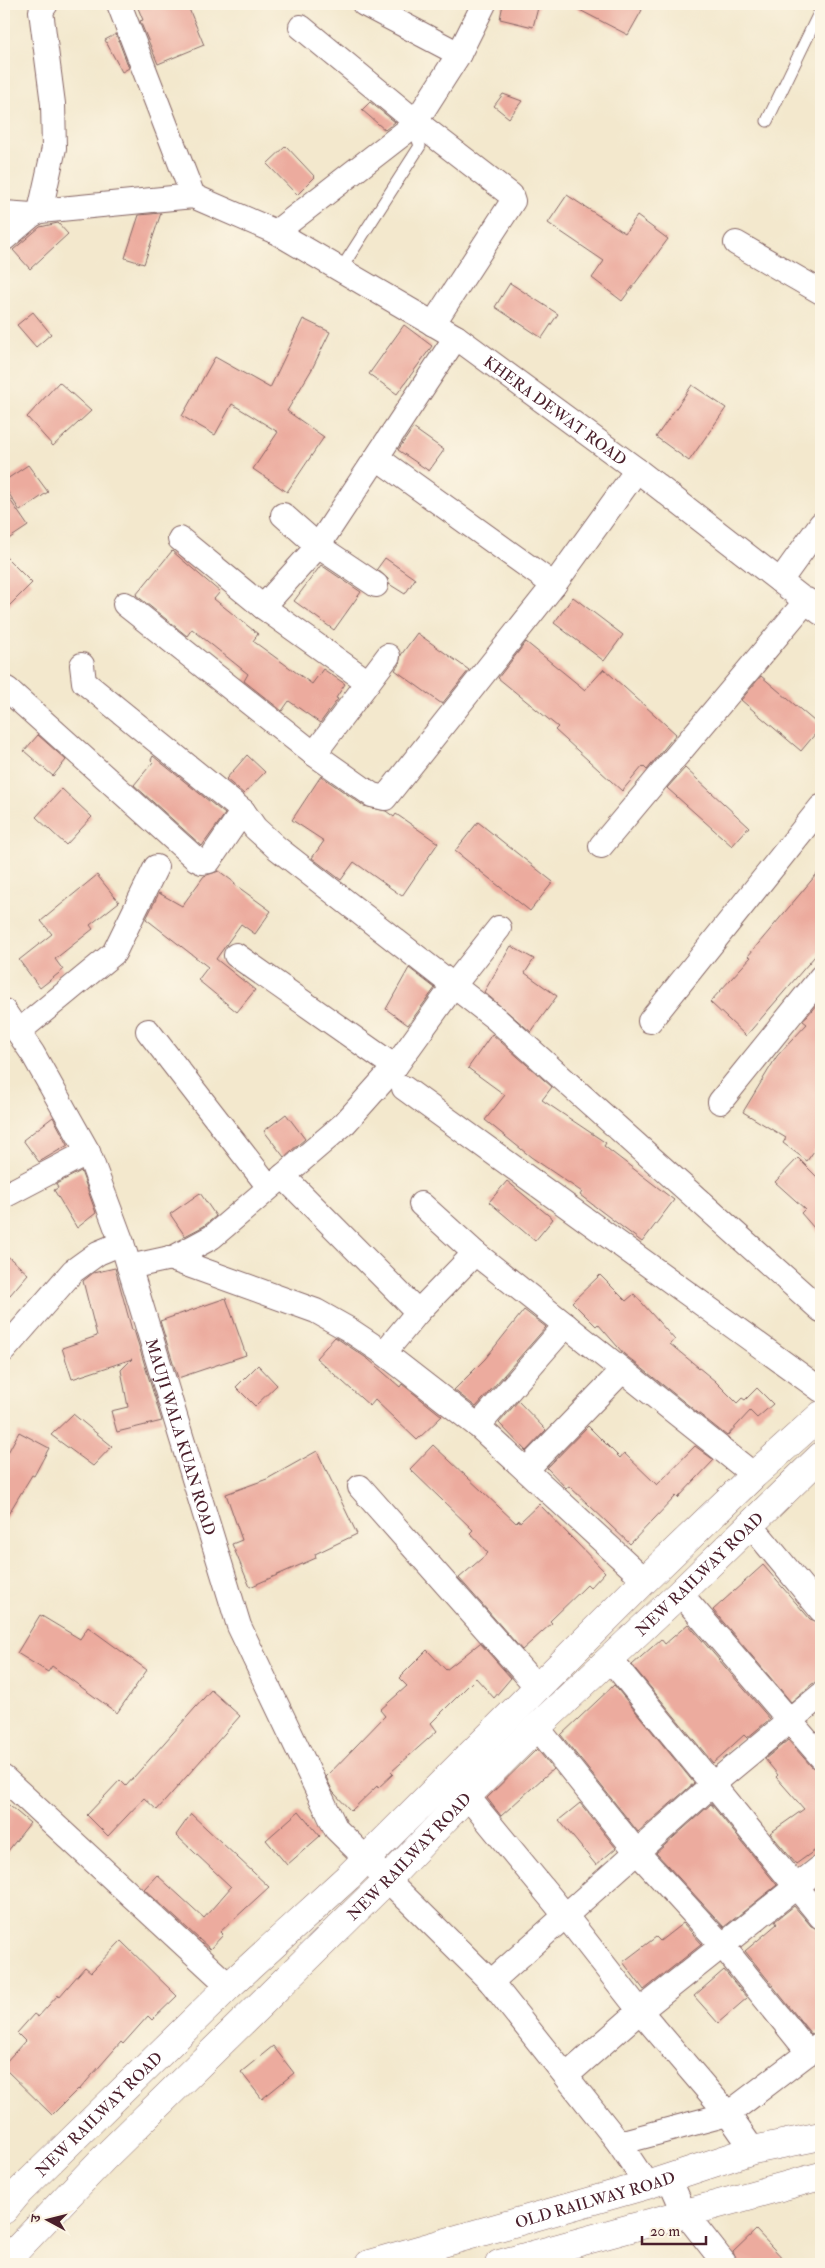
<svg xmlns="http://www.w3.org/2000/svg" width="825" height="2268" font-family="'IM FELL Double Pica','Noto Serif Devanagari',serif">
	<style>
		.building { fill: #ecab9e }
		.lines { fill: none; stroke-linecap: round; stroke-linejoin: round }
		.service-casing { stroke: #856564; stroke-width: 13 }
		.minor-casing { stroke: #856564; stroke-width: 26 }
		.secondary-casing { stroke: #856564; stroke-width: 29 }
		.service { stroke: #fff; stroke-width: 11 }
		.minor { stroke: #fff; stroke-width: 24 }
		.secondary { stroke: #fff; stroke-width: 28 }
		.labels { text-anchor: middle; stroke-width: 5; stroke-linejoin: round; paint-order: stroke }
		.street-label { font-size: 16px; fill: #4a1f2b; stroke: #fcf5e5 }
	</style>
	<rect width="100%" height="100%" fill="#fcf5e5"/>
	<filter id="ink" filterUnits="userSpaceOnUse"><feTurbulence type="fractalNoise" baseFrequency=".02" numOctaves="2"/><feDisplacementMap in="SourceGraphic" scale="10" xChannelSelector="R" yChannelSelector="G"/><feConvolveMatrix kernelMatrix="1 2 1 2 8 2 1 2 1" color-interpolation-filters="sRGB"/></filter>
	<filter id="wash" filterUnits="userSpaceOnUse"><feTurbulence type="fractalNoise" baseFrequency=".0096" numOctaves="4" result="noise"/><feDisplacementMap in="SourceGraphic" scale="20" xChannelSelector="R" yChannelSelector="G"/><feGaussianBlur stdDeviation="1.12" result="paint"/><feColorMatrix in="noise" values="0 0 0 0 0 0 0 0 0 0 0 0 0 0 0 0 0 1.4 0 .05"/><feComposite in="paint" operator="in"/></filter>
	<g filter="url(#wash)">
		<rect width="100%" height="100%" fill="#f3e8cd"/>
		<g id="blocks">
			<path class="building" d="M149,4h38l17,41 -46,19 -18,-43 3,-1 -5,-12z
				M503,4h36l-6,23 -33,-8z
				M568,4h63l11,6 -14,25z
				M116,34l13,34 -7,4 -17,-32z
				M503,94l19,7 -13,17 -15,-12z
				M370,102l25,20 -10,8 -23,-20z
				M286,146l29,31 -18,18 -30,-31z
				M567,195l58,38 12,-17 31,23 -46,62 -30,-23 12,-17 -56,-38z
				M161,213l-17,51 -19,-6 14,-43z
				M58,223l10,11 -38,35 -17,-19 27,-23z
				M510,283l48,31 -16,24 -47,-31z
				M33,312l18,22 -15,13 -19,-22z
				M303,319l27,13 -18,37 -25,42 37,26 -37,55 -34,-23 25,-37 -46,-28 -17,31 -33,-19 33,-59 55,31z
				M404,325l28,21 -35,48 -28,-20z
				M59,382l32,29 -38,35 -26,-29z
				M692,385l34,23 -37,53 -33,-24z
				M413,428l31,22 -15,21 -31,-21z
				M28,465l20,27 -28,19 -16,-25v-5z
				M4,491l24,35 -24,16z
				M172,551l48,41 -6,7 44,35 -5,7 59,43 11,-15 22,15 -9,14 2,1 -18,24 -31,-22 -7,10 -38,-30 4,-7 -56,-45 -5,7 -51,-41z
				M4,555l28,28 -28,28z
				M385,558l30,21 -10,15 -16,-10 -1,-5 -11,-10z
				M321,565l40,27 -27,38 -40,-29z
				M573,597l50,38 -19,26 -50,-38z
				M417,633l52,37 -27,34 -47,-34 4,-6 2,-9z
				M526,642l59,48 19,-21 72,65 -29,36 -4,-4 -21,25 -67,-61 3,-3 -60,-49z
				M761,676l60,51 -20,24 -60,-51z
				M38,735l28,25 -13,16 -29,-25z
				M247,755l18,17 -21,22 -18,-15z
				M153,756l72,58 -23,32 -68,-61 19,-23 -2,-2z
				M685,768l64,59 -17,19 -65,-58z
				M321,776l43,30 22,5 8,6 2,-3 42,29 -36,53 -48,-34 -13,18 -29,-22 12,-17 -32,-21z
				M62,789l30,28 -26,28 -30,-28z
				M478,822l75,60 -23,29 -75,-60z
				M821,869v80l-75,87 -36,-34 41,-45 -3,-1z
				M219,871l16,12 -1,1 37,27 -16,23 -14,-10 -25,35 39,31 -18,22 -39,-32 10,-13 -62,-48 13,-26 23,13 22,-30z
				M97,875l22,27 -29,23 3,4 -38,30 8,11 -23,18 -21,-28 33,-26 -11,-13z
				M511,946l23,13 -9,14 32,23 -26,36 -47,-40z
				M409,968l26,20 -27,37 -22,-16z
				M821,999v142l-14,20 -24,-18 3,-5 -43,-26 34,-56 30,-32 -4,-3z
				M492,1034l60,53 -10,13 64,43 -2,3 70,54 -32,42 -62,-47 2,-3 -51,-35 -46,-37 20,-25 -37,-27z
				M286,1114l19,25 -21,18 -20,-26z
				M53,1117l15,28 -29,17 -16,-22z
				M798,1158l23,23v55l-20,-23 4,-4 -30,-27z
				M81,1171l15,42 -19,15 -23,-38 4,-2 -2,-4z
				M507,1181l46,38 -18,22 -46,-39z
				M200,1193l16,23 -12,10 -19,10 -15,-22z
				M4,1253l24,21 -24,28z
				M115,1268l17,62h2l28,91 -45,11 -6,-21 17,-4 -7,-37 11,-11 -60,20 -10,-31 35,-12 -14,-55 10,-8z
				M600,1275l26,26 8,-7 41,46 -5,4 45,37 22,22 5,-5 3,2 12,-12 16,16 -16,14 -7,-7 -23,25 -103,-82 -26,-30 -2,2 -24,-24z
				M226,1298l20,57 -68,23 -18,-57z
				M524,1310l22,17 -70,80 -22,-17 31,-31z
				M335,1337l33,22 32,28 2,-3 40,32 -25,24 -42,-40 -5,6 -54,-48z
				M258,1365l19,20 -22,21 -19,-19z
				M518,1401l28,29 -20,21 -27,-28z
				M73,1414l39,32 -19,20 -42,-31z
				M588,1426l32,32 4,-5 33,32 38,-39 19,14 -36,38 -2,-2 -46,48 -61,-58 -3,2 -19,-20z
				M19,1432l30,16 -15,28 -2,-1 -28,46v-61z
				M433,1445l83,78 3,-3 1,2 19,-18 66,68 -15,16 -3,-3 -37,36 2,2 -30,27 -63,-72 29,-25 -18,-20 3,-3 -63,-61z
				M317,1451l40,83 -42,20 1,4 -66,29 -18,-43 10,-4 -16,-46 41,-15z
				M763,1565l47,54 11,4v57l-9,4 -21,18 -78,-92z
				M40,1615l40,24 8,-12 59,43 -30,43 -65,-47 -4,6 -31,-19z
				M688,1624l82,95 -23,19 -3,-3 -31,28 -81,-98 29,-26 4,5z
				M480,1643l31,35 -17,20 -18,-20 -45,45 6,8 -46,41 2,2 -15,14 -1,-2 -26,25 -18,-19 -7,-15 59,-61 -5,-6 27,-24 -8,-8 28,-28 19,20z
				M614,1685l80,98 -56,49 -77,-97z
				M211,1690l29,26 -83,94 -13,-12 -36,38 -21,-21 33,-35 6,6z
				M788,1740l23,26 10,4v76l-25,18 -26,-31 34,-24 -28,-32 2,-2 -13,-16z
				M537,1749l16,20 -52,47 -14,-18z
				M4,1801l26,22 -26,33z
				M580,1803l36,45 -20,17 -37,-45z
				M711,1804l66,81 -53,42 -68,-74z
				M299,1811l21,25 -33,29 -21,-25z
				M191,1814l78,73 -49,45 3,3 -13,14 -66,-60 13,-14 47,43 27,-31 -55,-52z
				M794,1906l17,20 10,4v101l-10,3 -66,-83 32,-27 -2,-3z
				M683,1923l19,21 -58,46 -21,-28 33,-25 4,4z
				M121,1941l56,55 -25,24 -4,-4 -25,28 -2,-2 -42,48 -1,-1 -26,26 -48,-47v-4l21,-23 -8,-8 17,-19 4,3 20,-22 1,2 26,-30 6,5z
				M724,1970l23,28 -29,25 -24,-27z
				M273,2046l21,27 -32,26 -21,-27z
				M756,2230l32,34h-50l-5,-12z"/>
		</g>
	</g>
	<g filter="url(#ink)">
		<use href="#blocks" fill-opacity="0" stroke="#856564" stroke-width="1"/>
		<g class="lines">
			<defs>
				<path id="service" d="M767,121l54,-112
					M341,269l79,-123 -7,-20"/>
				<g id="minor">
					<path d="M119,4l74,192"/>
					<path d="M364,4l95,50"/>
					<path d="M301,27l114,94 96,74 2,6 -80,123"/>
					<path d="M40,211l14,-63 -1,-44 -12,-93 5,-7"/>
					<path d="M4,213l28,2"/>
					<path d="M276,232l137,-106 46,-72 25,-50"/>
					<path id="s1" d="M4,239l28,-24 8,-4 153,-15 83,36 180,105 181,133 184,143"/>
					<path d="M736,243l85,49"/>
					<path d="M377,458l177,127"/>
					<path d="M283,515l35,31 58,39"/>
					<path d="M180,539l83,68 105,75"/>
					<path d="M780,581l41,-57"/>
					<path d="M125,604l189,150 58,41 13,3 169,-213 83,-115"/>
					<path d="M263,607l55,-61 138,-209"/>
					<path d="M82,665l2,17 159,129"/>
					<path d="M7,689l189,170 6,3 7,-1 34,-50 12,17 22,20 218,170 326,292"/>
					<path d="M314,754l74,-98"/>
					<path d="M601,846l206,-246"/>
					<path d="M236,955l159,112"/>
					<path id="s2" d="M4,1011l29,43 55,98 34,91 117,383 97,203 155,153 128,161 28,42"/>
					<path d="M650,1021l171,-214"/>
					<path d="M148,1031l121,156"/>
					<path d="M18,1032l96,-79 42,-86"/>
					<path d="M404,1088l417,302"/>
					<path d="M720,1102l101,-125"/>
					<path d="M283,1176l135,136"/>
					<path d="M4,1196l84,-44"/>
					<path d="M421,1204l54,49 279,222"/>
					<path d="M169,1258l147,53 32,18 36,24 94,73 167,154"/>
					<path d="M129,1267l46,-10 37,-20 133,-114 50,-56 59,-82 45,-57"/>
					<path d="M4,1350l69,-79 25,-18 24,-10"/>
					<path d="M384,1353l34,-41 57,-59"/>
					<path d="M478,1426l88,-101"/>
					<path d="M526,1470l96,-99"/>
					<path d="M360,1487l178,201"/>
					<path d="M750,1524l71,86"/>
					<path d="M680,1593l141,164"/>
					<path d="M610,1659l211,258"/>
					<path d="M537,1727l99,124 86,94 87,108"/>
					<path d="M4,1778l225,208"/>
					<path d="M467,1796l98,119 75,96 88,103 25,36"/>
					<path d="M491,1982l222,-198 108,-89"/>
					<path d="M567,2075l73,-64 181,-144"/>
					<path d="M619,2143l109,-29 92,-70"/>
					<path d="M669,2178l15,34 41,52"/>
				</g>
				<g id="secondary">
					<path id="s3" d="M4,2210l15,-18 210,-206 119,-109 297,-297 109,-105 67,-60"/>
					<path id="s4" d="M4,2263l97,-102 286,-281 80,-84 70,-69 143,-134 141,-137"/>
					<path id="s5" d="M369,2264l278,-79 106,-35 68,-14"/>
					<path d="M499,2264l322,-88"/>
				</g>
			</defs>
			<use href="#service" class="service-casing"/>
			<use href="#minor" class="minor-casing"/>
			<use href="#secondary" class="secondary-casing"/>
			<use href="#service" class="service"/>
			<use href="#minor" class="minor"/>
			<use href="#secondary" class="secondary"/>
		</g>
	</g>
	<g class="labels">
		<g class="street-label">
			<text dy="6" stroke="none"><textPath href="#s1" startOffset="622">KHERA DEWAT ROAD</textPath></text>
			<text dy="6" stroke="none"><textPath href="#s2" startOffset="464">MAUJI WALA KUAN ROAD</textPath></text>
			<text dy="6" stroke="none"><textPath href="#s4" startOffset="979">NEW RAILWAY ROAD</textPath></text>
			<text dy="6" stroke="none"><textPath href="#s4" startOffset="574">NEW RAILWAY ROAD</textPath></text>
			<text dy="6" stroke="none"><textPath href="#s3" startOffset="135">NEW RAILWAY ROAD</textPath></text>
			<text dy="6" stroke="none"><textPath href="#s5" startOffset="235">OLD RAILWAY ROAD</textPath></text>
		</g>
	</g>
	<rect width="825" height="2268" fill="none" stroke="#fcf5e5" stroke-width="20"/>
	<g transform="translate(48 2220) rotate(277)" stroke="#fcf5e5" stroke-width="4" paint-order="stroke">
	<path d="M0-4L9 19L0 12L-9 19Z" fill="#4a1f2b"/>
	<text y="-8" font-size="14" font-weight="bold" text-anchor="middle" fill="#4a1f2b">उ</text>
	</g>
	<path d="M642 2236v8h64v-8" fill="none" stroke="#4a1f2b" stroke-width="2.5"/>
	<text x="650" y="2236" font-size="15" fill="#4a1f2b" stroke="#fcf5e5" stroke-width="4" paint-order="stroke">20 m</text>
</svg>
